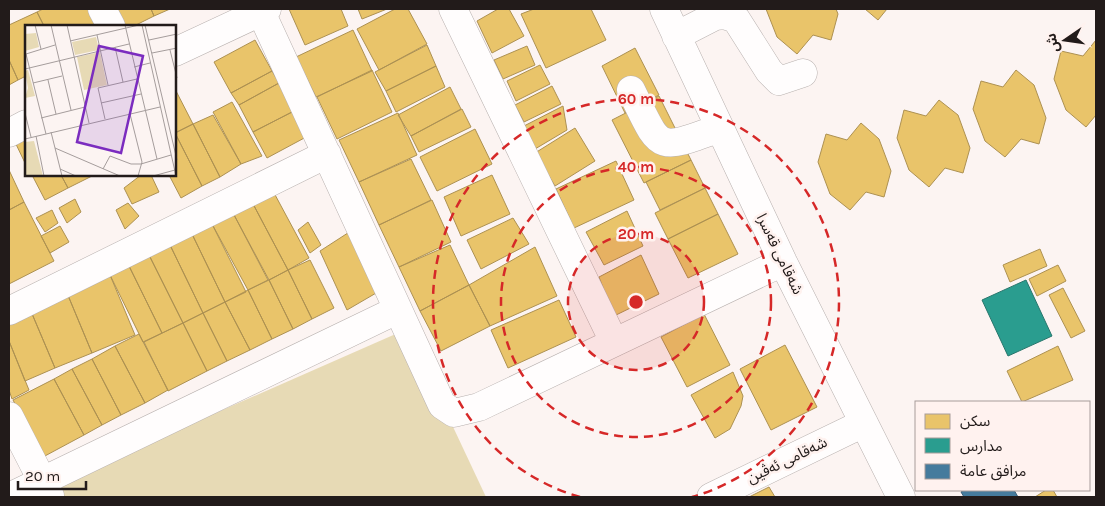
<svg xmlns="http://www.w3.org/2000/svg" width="1105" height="506" font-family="Karla,'Noto Sans Arabic',sans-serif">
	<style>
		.green { fill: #e7dab5 }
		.homes { fill: #e9c46a; stroke: #ad9152 }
		.schools { fill: #2a9d8f; stroke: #28766c }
		.public { fill: #457b9d; stroke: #3a5e76 }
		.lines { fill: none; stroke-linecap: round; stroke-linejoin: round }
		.minor-casing { stroke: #b8b1af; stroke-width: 29 }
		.minor { stroke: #fffdfd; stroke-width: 28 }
		.ring { fill: none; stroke: #d62828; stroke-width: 2.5; stroke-dasharray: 9 6 }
		.labels { text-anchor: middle; stroke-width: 5; stroke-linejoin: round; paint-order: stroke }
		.street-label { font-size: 15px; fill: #221b1a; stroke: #fff2ef }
		.inset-road { fill: none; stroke: #a59d9c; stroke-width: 1 }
		.view { fill: #7b2cbf; fill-opacity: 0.15; stroke: #7b2cbf; stroke-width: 2.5 }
		.inset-edge { fill: none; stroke: #221b1a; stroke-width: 2.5 }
		.centre { fill: #d62828; stroke: #fff2ef; stroke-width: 2.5 }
		.ring-label { font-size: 15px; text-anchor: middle; font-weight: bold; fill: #d62828; stroke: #fff2ef; stroke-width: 5; stroke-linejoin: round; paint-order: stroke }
	</style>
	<rect width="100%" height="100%" fill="#fcf4f2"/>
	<path class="green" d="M407,329l79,168h-423l-7,-14z"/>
	<path class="homes" d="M43,9h50l8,17h-57l-7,-14z
		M107,9h44l3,7 -20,10h-18z
		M151,9h19l-16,7z
		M289,9h52l7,17 -43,19z
		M358,9h29l-25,10z
		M395,9h13l19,35 -48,26 -22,-41z
		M498,9h11l15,27 -32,17 -15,-32z
		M534,9h57l15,31 -60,28 -25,-54z
		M766,9h70l2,5 -7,26 -18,-5 -16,19 -20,-17z
		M865,9h22l-9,11z
		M37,12l7,14h-18v50l-8,4 -9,-20v-35z
		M353,30l19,41 -56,26 -20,-40z
		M255,40l17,31 -41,22 -17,-31z
		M1096,40v75l-10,12 -20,-17 -12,-31 7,-28 22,5z
		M427,45l9,21 -50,25 -11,-19z
		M527,46l8,19 -32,14 -9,-19z
		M635,48l24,47 -34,18 -23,-47z
		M9,60l9,20 -9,5z
		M540,65l10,19 -34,17 -9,-20z
		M436,66l9,21 -49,25 -10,-21z
		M372,70l20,42 -55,27 -20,-42z
		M1016,70l18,15 12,33 -7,26 -18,-5 -16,18 -20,-16 -12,-32 8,-28 22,6z
		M272,71l7,12 -40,22 -8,-12z
		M279,83l15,28 -41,21 -14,-27z
		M552,86l9,18 -37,18 -9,-17z
		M450,87l11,22 -50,27 -13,-21z
		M175,89l18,35 -18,9z
		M659,96l32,64 -47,23 -32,-63z
		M939,100l19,15 12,33 -7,25 -18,-5 -16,19 -20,-17 -12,-32 7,-28 22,6z
		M232,102l30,54 -21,8 -28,-52z
		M563,106l4,24 -32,19 -13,-22z
		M462,109l9,18 -52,25 -8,-16z
		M294,111l14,25 -41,22 -14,-26z
		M398,113l19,42 -58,27 -20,-42z
		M213,115l28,49 -21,13 -27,-53z
		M861,123l18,16 12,32 -7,26 -18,-5 -16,18 -20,-16 -12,-32 8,-28 21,6z
		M193,124l27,53 -18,9 -27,-53z
		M575,128l20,33 -40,25 -20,-33z
		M475,129l17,35 -55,27 -17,-34z
		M175,133l27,53 -21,12 -12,-23h6z
		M26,134v31l-12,-25z
		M411,159l20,41 -52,25 -20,-43z
		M691,160l14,28 -45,22 -14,-28z
		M616,161l18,39 -60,28 -18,-39z
		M9,170l15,32 -15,8z
		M32,175h29l7,13 -23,12z
		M61,175h33l-26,13z
		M141,175h10l8,17 -27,12 -8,-16z
		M492,175l18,39 -49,22 -17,-39z
		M705,188l13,26 -50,25 -13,-26z
		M273,191l36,67 -21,12 -36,-68z
		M75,199l6,13 -14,11 -8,-15z
		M432,200l19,42 -52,25 -20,-42z
		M24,202l30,59 -45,23v-74z
		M252,202l36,68 -19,10 -36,-67z
		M128,203l11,13 -14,13 -9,-19z
		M52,210l6,13 -13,9 -9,-14z
		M627,211l16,35 -39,19 -18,-33z
		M233,213l35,67 -20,10 -36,-66z
		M718,214l20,40 -50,24 -20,-39z
		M513,218l16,26 -48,25 -14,-29z
		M308,222l13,23 -11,8 -12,-23z
		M212,224l34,68 -21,10 -33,-68z
		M60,226l9,16 -19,11 -9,-17z
		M354,229l29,60 -36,21 -27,-59z
		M192,234l33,68 -22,11 -33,-68z
		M170,245l33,68 -20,10 -34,-68z
		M450,245l19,40 -49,26 -21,-44z
		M535,247l22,49 -67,30 -21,-41z
		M1040,249l7,17 -37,16 -7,-17z
		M149,255l34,68 -21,10 -33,-67z
		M641,255l18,39 -45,22 -15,-39z
		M310,260l24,48 -22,11 -24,-49z
		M1058,265l8,16 -29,15 -8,-17z
		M129,266l33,67 -19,9 -33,-67z
		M288,270l24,49 -19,10 -24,-49z
		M110,275l25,60 -43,18 -25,-60z
		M269,280l24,49 -21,10 -24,-49z
		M469,285l21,41 -49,25 -21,-40z
		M1063,288l22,43 -14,7 -22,-43z
		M248,290l24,49 -22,11 -25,-48z
		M67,293l25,60 -37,15 -25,-59z
		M559,300l17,37 -68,31 -17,-38z
		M225,302l25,48 -23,11 -24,-48z
		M30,309l25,59 -30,13 -16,-40v-23z
		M203,313l24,48 -20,10 -24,-48z
		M704,314l26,51 -43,22 -26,-50z
		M183,323l24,48 -39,20 -24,-49z
		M139,334l29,56 -23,13 -30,-57z
		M9,341l20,49 -17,9 -3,-9z
		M785,345l32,62 -46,23 -31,-61z
		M115,346l30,57 -24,12 -29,-56z
		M1058,346l15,34 -51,22 -15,-31z
		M92,359l29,56 -19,10 -30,-56z
		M72,369l30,56 -18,10 -30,-56z
		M733,372l10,24 -2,10 -11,23 -15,9 -24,-43z
		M54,379l30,56 -41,22 -30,-57z
		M769,487l6,10h-26z
		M1046,490h7l4,7h-22z"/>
	<path class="schools" d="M1026,280l26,56 -44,20 -26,-56z"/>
	<path class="public" d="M964,490h50l4,7h-54l-3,-5z"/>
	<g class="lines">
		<defs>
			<path id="minor" d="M102,9l9,17
				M453,9l161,333
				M664,9l119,253 118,235
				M261,12l181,393 12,8 25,-6 304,-145
				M676,36l39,-20 9,-1 12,4 33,52 10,10 24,-8
				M175,52l92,-43
				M631,90c30,61 24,62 89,38
				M9,133l17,-9
				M9,311l318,-157
				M9,416l41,80
				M9,497l388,-187
				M711,497l153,-74"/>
		</defs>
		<use href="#minor" class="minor-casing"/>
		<use href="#minor" class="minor"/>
	</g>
	<circle cx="636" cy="302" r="68" fill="#d62828" fill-opacity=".12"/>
	<g class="ring">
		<circle cx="636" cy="302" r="68"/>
		<circle cx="636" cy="302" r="135"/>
		<path d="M580 497A203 203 0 1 1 692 497"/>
	</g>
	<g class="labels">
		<g class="street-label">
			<text transform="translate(780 254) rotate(64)" y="5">شەقامی قەسرا</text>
			<text transform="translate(787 460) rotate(-26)" y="5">شەقامی ئەڤین</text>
		</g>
	</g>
	<g transform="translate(25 25)">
		<rect width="151" height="151" fill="#fcf4f2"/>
		<path d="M11,8l3,14 -14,4v-17zM71,12l3,13 -24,5 -3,-13zM75,27l7,33 -23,5 -7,-33zM3,45l7,26 -10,2 3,-10 -3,-17zM9,116l9,35h-18v-34z" fill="#e7dab5"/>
		<path class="inset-road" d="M10,0l6,24M26,0l20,85M42,0l22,98M100,0l32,134M117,0l34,151M120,0l32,135M72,10l11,50M124,15l28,-6M45,16l69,-16M90,22l8,35M145,25l7,28M127,28l25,-5M109,42l16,-4M0,44l104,-25M23,55l8,34M8,58l29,-7M76,78l40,-9M0,88l6,24M105,89l12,48 -4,14M16,93l44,-11M80,94l-7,-31 39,-9M26,107l11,44M21,109l-20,-80 29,-9M11,111l8,40M0,114l135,-32M30,123l65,28M35,144l16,7M78,144l7,-13 21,8h10l30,-9M128,151l22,-6"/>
		<path class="view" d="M74,21l44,10 -22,97 -44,-11z"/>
		<rect width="151" height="151" class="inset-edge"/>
	</g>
	<circle cx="636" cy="302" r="8" class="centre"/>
	<g class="ring-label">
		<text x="636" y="104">60 m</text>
		<text x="636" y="172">40 m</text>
		<text x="636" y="239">20 m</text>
	</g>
	<rect width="1105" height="506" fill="none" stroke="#221b1a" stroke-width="20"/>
	<rect x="915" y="401" width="175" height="90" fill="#fff2ef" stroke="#a79c9a"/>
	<rect x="925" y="414" width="25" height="15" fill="#e9c46a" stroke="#a79c9a"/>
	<text x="960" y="426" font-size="15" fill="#221b1a">سكن</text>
	<rect x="925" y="438" width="25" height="15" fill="#2a9d8f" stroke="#a79c9a"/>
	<text x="960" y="451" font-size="15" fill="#221b1a">مدارس</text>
	<rect x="925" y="464" width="25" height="15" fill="#457b9d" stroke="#a79c9a"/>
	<text x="960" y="476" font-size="15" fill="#221b1a">مرافق عامة</text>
	<g transform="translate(1065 40) rotate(257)" stroke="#fff2ef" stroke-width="4" paint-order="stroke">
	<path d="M0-4L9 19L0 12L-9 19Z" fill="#221b1a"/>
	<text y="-8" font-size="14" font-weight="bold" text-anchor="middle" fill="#221b1a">ش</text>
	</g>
	<path d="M18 481v8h68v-8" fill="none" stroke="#221b1a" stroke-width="2.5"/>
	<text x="25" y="481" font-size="15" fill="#221b1a" stroke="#fff2ef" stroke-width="4" paint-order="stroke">20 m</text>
</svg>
